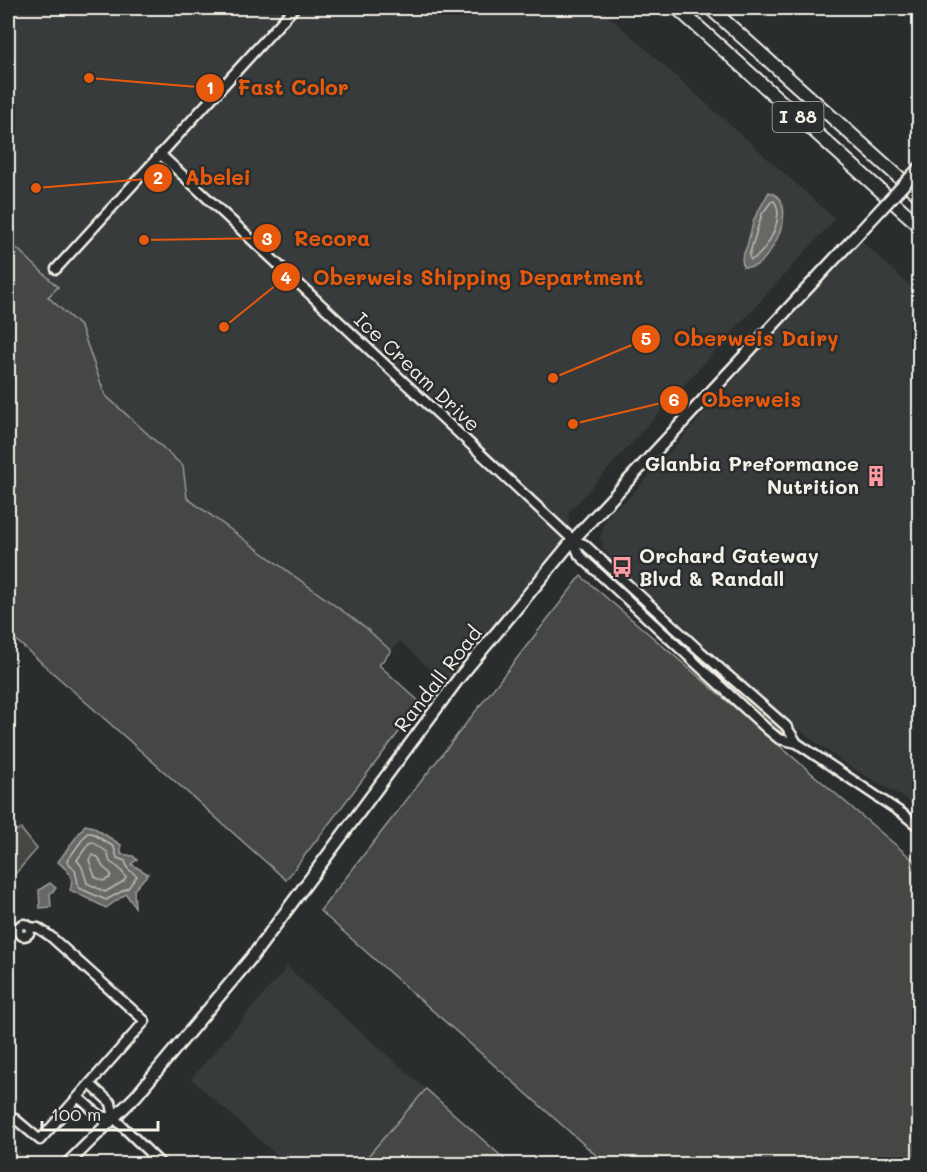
<svg xmlns="http://www.w3.org/2000/svg" width="927" height="1172" font-family="Mali,sans-serif">
	<style>
		.built { fill: #373a3a }
		.green { fill: #444645; stroke: #9c9c96; stroke-width: 1.5 }
		.water { fill: #676866; stroke: #9f9f9a; stroke-width: 1.5 }
		.lines { fill: none; stroke-linecap: round; stroke-linejoin: round }
		.shore { stroke: #bcbab4; stroke-width: 1.5 }
		.minor-casing { stroke: #f4f1e8; stroke-width: 13 }
		.major-casing { stroke: #f4f1e8; stroke-width: 15 }
		.highway-casing { stroke: #f4f1e8; stroke-width: 16 }
		.minor { stroke: #2a2d2e; stroke-width: 8 }
		.major { stroke: #2a2d2e; stroke-width: 10 }
		.highway { stroke: #2a2d2e; stroke-width: 12 }
		.major-bridge-casing { stroke: #f4f1e8; stroke-width: 15; stroke-linecap: butt }
		.major-bridge { stroke: #2a2d2e; stroke-width: 10 }
		.labels { text-anchor: middle; stroke-width: 5; stroke-linejoin: round; paint-order: stroke }
		.shield { fill: #2a2d2e; stroke: #b7b6b0; stroke-width: 1.5 }
		.shield-label { font-size: 18px; font-weight: bold; fill: #f4f1e8 }
		.street-label { font-size: 20px; fill: #f4f1e8; stroke: #2a2d2e }
		.poi-label { font-size: 20px; font-weight: bold; fill: #f4f1e8; stroke: #2a2d2e; text-anchor: end }
		.leader { fill: none; stroke: #e8590c; stroke-width: 2 }
		.callout-dot { fill: #e8590c; stroke: #2a2d2e; stroke-width: 2 }
		.mark-label { font-size: 18px; text-anchor: middle; font-weight: bold; fill: #fff }
		.callout-label { font-size: 21px; text-anchor: middle; font-weight: bold; fill: #e8590c; stroke: #2a2d2e; stroke-width: 5; stroke-linejoin: round; paint-order: stroke }
	</style>
	<rect width="100%" height="100%" fill="#2a2d2e"/>
	<filter id="ink" filterUnits="userSpaceOnUse"><feTurbulence type="fractalNoise" baseFrequency=".0167" numOctaves="2"/><feDisplacementMap in="SourceGraphic" scale="12" xChannelSelector="R" yChannelSelector="G"/><feConvolveMatrix kernelMatrix="1 2 1 2 8 2 1 2 1" color-interpolation-filters="sRGB"/></filter>
	<g filter="url(#ink)">
		<path class="built" d="M8,8h592l235,211 -266,293 -1,28 -119,147 -49,-46 -9,10 -25,-23 -179,-130 -4,-32 -78,-71 -24,-68 -34,-30 11,-11 -50,-46z
			M859,239l60,55v518l-14,-14 -55,-31 -62,-45 -173,-159 -11,-14 -4,-11 4,-14 9,-15 13,-8z
			M287,967l139,122 -65,75h-86l5,-6 -89,-79z
			M8,1141l24,23h-24z"/>
		<path class="green" d="M8,240l50,47 -10,10 33,30 24,68 78,71 4,32 179,130 25,23 -12,14 42,38 -135,177 -278,-247z
			M581,576l338,289v299h-313l-286,-253z
			M701,662l43,33 47,42 -20,-10z
			M21,829l16,20 -29,33v-49z
			M426,1089l84,75h-149z"/>
		<path class="water" d="M769,192c31,9 6,61 -12,73 -5,3 -9,2 -14,2l-1,-9 5,-12 7,-27z
			M85,825l8,2 28,18v9l12,2 4,4 -6,4 17,10 -14,16 1,17 -9,-13 -20,14 -36,-18c5,-14 -2,-19 -12,-28z
			M50,883l6,5 -6,6 1,13 -11,1 -1,-18z"/>
		<g class="lines">
			<path class="shore" d="M774,201c12,14 -7,53 -23,59l-2,-4 13,-42 9,-12z
				M87,833h5l22,14 3,11 8,3 3,8 9,7 -9,12 -22,12 -27,-12 -4,-18 -8,-9z
				M93,842l14,10 3,10 9,6 7,9 -2,4 -19,11 -18,-9 -5,-16 -5,-7 12,-17z
				M92,855l6,2 5,10 8,7 -1,4 -7,3 -8,-4 -6,-17z"/>
			<defs>
				<path id="minor" d="M160,154l413,386 11,4 116,107 86,75 11,17
					M56,269l238,-261
					M573,540l6,15 189,175 11,9 18,4 106,71 17,14
					M18 930a6 6 0 1 1 12 0a6 6 0 1 1-12 0Z
					M90,1084l21,19 3,15
					M78,1097l22,19 14,2
					M8,1113l32,27 105,-119 -95,-85 -12,-8 -8,-1
					M114,1118l47,46"/>
				<path id="major" d="M67,1164l69,-68 116,-139 207,-279 114,-138 296,-318"/>
				<path id="highway" d="M677,8l243,218
					M710,8l210,188"/>
			</defs>
			<use href="#minor" class="minor-casing"/>
			<use href="#major" class="major-casing"/>
			<use href="#highway" class="highway-casing"/>
			<use href="#minor" class="minor"/>
			<use href="#major" class="major"/>
			<use href="#highway" class="highway"/>
			<defs>
				<path id="major-bridge" d="M869,222l51,-55"/>
			</defs>
			<use href="#major-bridge" class="major-bridge-casing"/>
			<use href="#major-bridge" class="major-bridge"/>
		</g>
	</g>
	<defs>
		<symbol id="building-bare" viewBox="-9 -9 18 18"><path d="M-4-6H4V6H1V3H-1V6H-4ZM-2.5-4.3h1.7v1.8h-1.7ZM.8-4.3h1.7v1.8H.8ZM-2.5-1h1.7V.8h-1.7ZM.8-1h1.7V.8H.8Z" fill="#ff9aa2" stroke="#2a2d2e" stroke-width="2.5" paint-order="stroke"/></symbol>
		<symbol id="bus-bare" viewBox="-9 -9 18 18"><path d="M-5-6H5V4H4V6H2V4H-2V6H-4V4H-5ZM-3.5-4V0h7V-4ZM-3.5 1.2v1.5H-2V1.2ZM2 1.2v1.5H3.5V1.2Z" fill="#ff9aa2" stroke="#2a2d2e" stroke-width="2.5" paint-order="stroke"/></symbol>
	</defs>
	<g fill-rule="evenodd">
		<use href="#building-bare" x="861" y="461" width="30" height="30"/>
		<use href="#bus-bare" x="607" y="552" width="30" height="30"/>
	</g>
	<g class="labels">
		<rect class="shield" x="772.5" y="102" width="51" height="30" rx="4.5"/>
		<g class="shield-label">
			<text x="798" y="123">I 88</text>
		</g>
		<g class="street-label">
			<text transform="translate(417 372) rotate(43)" y="7">Ice Cream Drive</text>
			<text transform="translate(438 679) rotate(-52)" y="7">Randall Road</text>
		</g>
		<g class="poi-label">
			<text x="859" y="471">Glanbia Preformance<tspan x="859" dy="23">Nutrition</tspan></text>
			<text x="639" y="563" text-anchor="start">Orchard Gateway<tspan x="639" dy="23">Blvd &amp; Randall</tspan></text>
		</g>
	</g>
	<path class="leader" d="M89 78L210 88M36 188L158 178M144 240L267 238M224 327L286 277M553 378L646 339M573 424L674 400"/>
	<g class="callout-dot">
		<circle cx="89" cy="78" r="6"/>
		<circle cx="36" cy="188" r="6"/>
		<circle cx="144" cy="240" r="6"/>
		<circle cx="224" cy="327" r="6"/>
		<circle cx="553" cy="378" r="6"/>
		<circle cx="573" cy="424" r="6"/>
		<circle cx="210" cy="88" r="15"/>
		<circle cx="158" cy="178" r="15"/>
		<circle cx="267" cy="238" r="15"/>
		<circle cx="286" cy="277" r="15"/>
		<circle cx="646" cy="339" r="15"/>
		<circle cx="674" cy="400" r="15"/>
	</g>
	<g class="mark-label">
		<text x="210" y="94">1</text>
		<text x="158" y="184">2</text>
		<text x="267" y="245">3</text>
		<text x="286" y="284">4</text>
		<text x="646" y="345">5</text>
		<text x="674" y="406">6</text>
	</g>
	<g class="callout-label">
		<text x="293" y="95">Fast Color</text>
		<text x="218" y="185">Abelei</text>
		<text x="332" y="246">Recora</text>
		<text x="478" y="285">Oberweis Shipping Department</text>
		<text x="756" y="346">Oberweis Dairy</text>
		<text x="751" y="407">Oberweis</text>
	</g>
	<rect width="927" height="1172" fill="none" stroke="#2a2d2e" stroke-width="30"/>
	<rect x="15" y="15" width="897" height="1142" fill="none" stroke="#f4f1e8" stroke-width="2" filter="url(#ink)"/>
	<path d="M42 1121v9h116v-9" fill="none" stroke="#f4f1e8" stroke-width="3"/>
	<text x="51" y="1121" font-size="18" fill="#f4f1e8" stroke="#2a2d2e" stroke-width="4.5" paint-order="stroke">100 m</text>
</svg>
